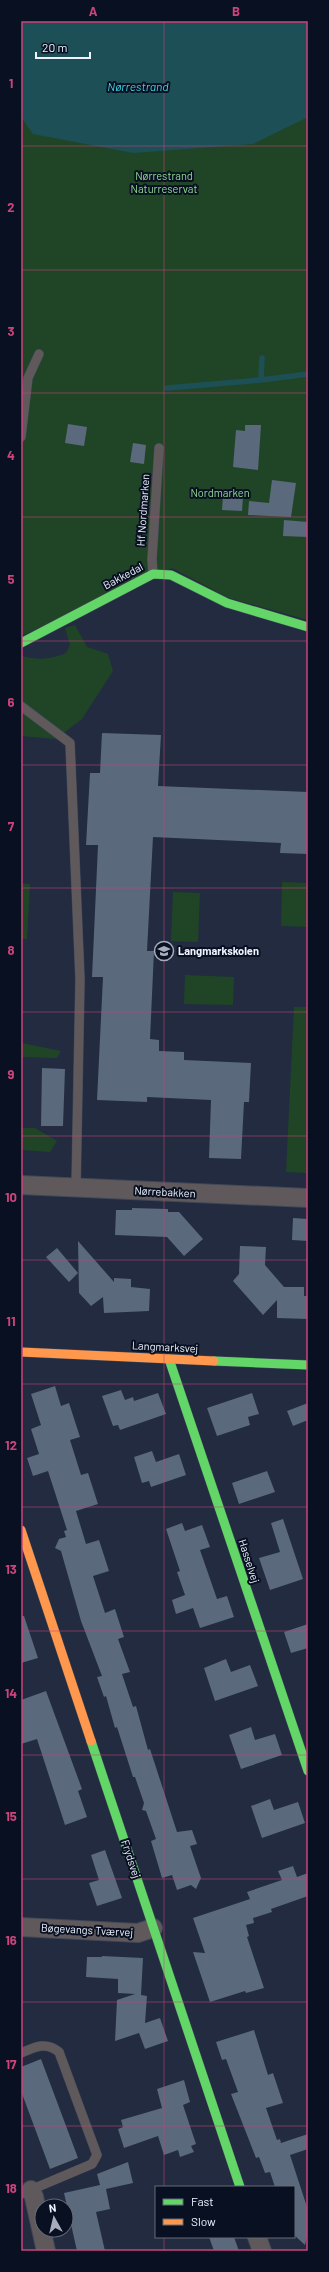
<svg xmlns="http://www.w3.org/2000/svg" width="329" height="2272" font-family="Barlow,sans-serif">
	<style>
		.green { fill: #204526 }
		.water { fill: #1d4f57 }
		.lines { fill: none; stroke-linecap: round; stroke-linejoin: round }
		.stream { stroke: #1d4f57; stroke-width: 5.5 }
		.building { fill: #5a697c }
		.lane-casing { stroke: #414858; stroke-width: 10 }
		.street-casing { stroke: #414858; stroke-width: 20 }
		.fast-casing { stroke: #414858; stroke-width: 10 }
		.slow-casing { stroke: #414858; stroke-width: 10 }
		.lane { stroke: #60595c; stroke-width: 9 }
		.street { stroke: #60595c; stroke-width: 18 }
		.fast { stroke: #63d668; stroke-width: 9 }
		.slow { stroke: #ff974d; stroke-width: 9 }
		.grid { fill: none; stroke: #cb447c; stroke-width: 1; stroke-opacity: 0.55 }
		.labels { text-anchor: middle; stroke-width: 4; stroke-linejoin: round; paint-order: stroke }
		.park-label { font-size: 11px; fill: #91dc94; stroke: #081021 }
		.street-label { font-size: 11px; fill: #eef3fe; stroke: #081021 }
		.poi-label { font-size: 11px; font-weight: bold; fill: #eef3fe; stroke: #081021; text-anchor: start }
		.water-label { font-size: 12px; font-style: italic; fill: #3ad6e5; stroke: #081021 }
		.neatline { fill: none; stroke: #cb447c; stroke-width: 1.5 }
		.grid-label { font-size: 13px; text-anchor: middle; font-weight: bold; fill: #cb447c }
	</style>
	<rect width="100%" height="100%" fill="#222b40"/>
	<path class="green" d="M21,21h287v599l-79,-22 -57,-30 -151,68z
		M75,625l12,22 21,7 5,17 -31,48 -26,20 -35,-3v-80c18,4 28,4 45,-3l4,-8 -5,-17z
		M282,882l26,1v44l-27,-1z
		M21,883l9,1 -3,55h-6z
		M173,892l27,1 -2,49 -27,-1z
		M185,975l49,2 -1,28 -49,-1z
		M294,1007h14v166l-22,-1z
		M21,1043h1l39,8 -4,7 -35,-1 -1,11z
		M21,1128h14l22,13 -7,11 -29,-2z"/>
	<path class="water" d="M21,21h287v94l-2,3 -53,26 -120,9 -100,-19 -12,-17z"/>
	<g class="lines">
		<path class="stream" d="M262,358l-1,22 47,-6
			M167,388l94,-8"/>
	</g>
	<path class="building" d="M68,424l19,3 -3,19 -19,-3z
		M245,425h16l-3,45 -25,-3 3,-37 9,1z
		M133,443l13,2 -2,19 -14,-2z
		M272,480l24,3 -5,34 -43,-2 1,-14 20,2z
		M223,495l20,2 -1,14 -20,-1z
		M284,520l24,2v15l-25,-1z
		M102,733l59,2 -3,51 150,6v62l-28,-1 1,-10 -128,-6 -6,114h7l-4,88 9,1v11l25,1v8l67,3 -2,39h-5l-3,57 -32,-1 2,-58 -64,-3v5l-50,-2 6,-123h-11l6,-132h-12l4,-72h10z
		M42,1068l23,1 -2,57h-22z
		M132,1208l36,1v3h11l24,27 -19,17 -17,-19 -52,-2 1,-25h16z
		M293,1218l15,1v22l-16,-1z
		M78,1241l36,41v-4l17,1v8l19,2 -1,22 -45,2 -1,-16 -12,9 -12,-13z
		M240,1246l26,1 -1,18 19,22h20v9h4v23l-31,-1v-18l-14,15 -30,-34 6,-7z
		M57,1248l21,25 -9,9 -23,-25z
		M55,1386l6,20 8,-3 11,34 -10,3 11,35 7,-2 10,31 -22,7 10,33 13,-4 10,31 -16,5 12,37 10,-4 9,28 -6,2 12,33 -8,2 11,33 3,-1 12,44 2,-1 27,83 15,-2 5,14 -7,2 11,32 -5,11 -5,-4 -14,5 -5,-15 -10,3 -11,-37 5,-2 -10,-28 -4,-1 2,-7 -9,-26h-2l-16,-50 -2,1 -9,-32 -2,1 -7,-20 5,-1 -21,-55 -20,-70 -6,-3 4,-9 7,-2 -2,-6 3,-1 -19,-59 -15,5 -6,-18 12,-4 -8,-25 10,-4 -10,-31z
		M121,1390l4,10 8,-3 1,4 24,-8 8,21 -46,16 -2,-5 -5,1 -11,-30z
		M252,1393l7,21 -11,3 2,8 -33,11 -10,-28z
		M308,1403v17l-15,6 -6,-15z
		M152,1451l4,11 23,-8 7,21 -35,12 -2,-6 -7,2 -8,-26z
		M267,1471l8,21 -36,12 -7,-21z
		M283,1519l20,60 -33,11 -11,-32 21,-6 -9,-29z
		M182,1523l3,8 17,-6 8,22 -10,3 17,49 10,-3 7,21 -34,11 -7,-20 -17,6 -4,-14 13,-5 -8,-23 3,-1 -14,-42z
		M21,1616h3l14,42 -17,5z
		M308,1624v24l-17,5 -7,-21z
		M226,1659l5,13 19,-7 8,21 -43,15 -11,-33z
		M46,1691l36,98 -4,2 9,26 -22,8 -28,-86 -16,5v-44z
		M251,1727l4,13 20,-6 7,21 -41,14 -12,-34z
		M270,1799l4,11 24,-8 7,21 -43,15 -11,-32z
		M105,1850l17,48 -25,8 -8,-23 10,-3 -8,-25z
		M293,1866l4,11 11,-4v23l-37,13 1,3 -19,6 1,5 -8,2 3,11 -2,1 17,51 -18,5 -1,-2 -35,11 -17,-50 12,1 -12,-35 57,-19 -3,-7 35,-12 -4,-9z
		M102,1956l41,2 -2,37 6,1 -2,27 15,-5 8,23 -23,8 -6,-16 -24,8 2,-41 18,-6 -17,-1v-14l-32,-2 1,-20h15z
		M254,2030l14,45 5,-2 10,30 -17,5 11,32 3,-1 1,4 27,-9v15l-18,6 18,55v22l-3,13 -11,-10v-48h-19l-5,-15 -5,1 -6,-16 -3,1 -25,-64 7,-2 -12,-33 -4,1 -6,-18z
		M41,2059l37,99 -28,11 -29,-78v-24z
		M184,2080l6,22 -7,3 13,39 -5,2 3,6 -14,5 -2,-7 -14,5 -6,-19 -34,12 -6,-19 5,-2 -2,-7 41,-12 -5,-19z
		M128,2162l5,21 -27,6 4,20 -14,3 9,39h-28l-13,-58 36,-8 -3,-11z
		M209,2237h25l5,14h-25z"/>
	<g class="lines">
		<defs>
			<path id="lane" d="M21,437l7,-59 11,-24
				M153,574l-1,-15 7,-111
				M21,706l49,37 10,236 -4,208
				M21,2053c14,-6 25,-12 38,-1l38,103 -5,9 -71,30"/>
			<path id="street" d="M21,1185l287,13
				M21,1927l117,6 15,-5
				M31,2190l3,7 12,54
				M257,2237l5,14"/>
			<path id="fast" d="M21,643l132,-69 18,1 56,28 81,24
				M169,1359l139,412
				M214,1361l94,4
				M91,1741l149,446"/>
			<path id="slow" d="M21,1352l193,9
				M21,1530l70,211"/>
		</defs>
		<use href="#lane" class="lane-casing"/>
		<use href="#street" class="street-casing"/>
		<use href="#fast" class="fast-casing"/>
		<use href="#slow" class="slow-casing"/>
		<use href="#lane" class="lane"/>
		<use href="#street" class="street"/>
		<use href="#fast" class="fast"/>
		<use href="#slow" class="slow"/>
	</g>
	<path class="grid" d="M164,21v2166M21,146h287M21,270h287M21,393h287M21,517h287M21,641h287M21,765h287M21,888h287M21,1012h287M21,1136h287M21,1260h287M21,1384h287M21,1507h287M21,1631h287M21,1755h287M21,1879h287M21,2002h287M21,2126h287M164,2237v14"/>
	<defs>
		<symbol id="school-ring" viewBox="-11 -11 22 22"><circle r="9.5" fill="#081021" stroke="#a7adbc" stroke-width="1.5"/><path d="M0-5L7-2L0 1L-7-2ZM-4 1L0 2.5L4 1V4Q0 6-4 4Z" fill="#a7adbc"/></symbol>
	</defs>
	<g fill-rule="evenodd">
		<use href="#school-ring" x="153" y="940" width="22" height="22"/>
	</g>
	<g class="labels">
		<g class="park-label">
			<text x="164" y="180">Nørrestrand<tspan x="164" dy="13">Naturreservat</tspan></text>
			<text x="220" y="497">Nordmarken</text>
		</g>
		<g class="street-label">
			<text transform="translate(143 510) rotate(-86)" y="4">Hf Nordmarken</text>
			<text transform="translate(123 576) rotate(-28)" y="4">Bakkedal</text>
			<text transform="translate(165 1192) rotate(3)" y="4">Nørrebakken</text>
			<text transform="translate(165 1347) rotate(3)" y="4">Langmarksvej</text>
			<text transform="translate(249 1561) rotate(72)" y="4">Hasselvej</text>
			<text transform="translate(131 1859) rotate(72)" y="4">Frydsvej</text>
			<text transform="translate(87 1930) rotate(3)" y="4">Bøgevangs Tværvej</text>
		</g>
		<g class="poi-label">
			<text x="178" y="955">Langmarkskolen</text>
		</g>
		<g class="water-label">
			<text x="138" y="91">Nørrestrand</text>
		</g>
	</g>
	<rect width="329" height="2272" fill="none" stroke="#081021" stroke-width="44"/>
	<rect x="155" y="2186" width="140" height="52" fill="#081021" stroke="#646b79"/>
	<rect x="163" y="2199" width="20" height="6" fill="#63d668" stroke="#646b79"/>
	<text x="191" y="2206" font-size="12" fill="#eef3fe">Fast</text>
	<rect x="163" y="2219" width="20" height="6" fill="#ff974d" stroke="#646b79"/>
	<text x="191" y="2226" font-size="12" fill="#eef3fe">Slow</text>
	<g transform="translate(54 2218) rotate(352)"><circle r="19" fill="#081021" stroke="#646b79"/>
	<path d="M0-3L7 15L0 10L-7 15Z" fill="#a7adbc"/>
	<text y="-6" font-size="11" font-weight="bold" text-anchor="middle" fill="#eef3fe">N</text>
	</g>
	<path d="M36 52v6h54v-6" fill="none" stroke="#eef3fe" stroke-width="2"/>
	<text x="42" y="52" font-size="12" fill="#eef3fe" stroke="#081021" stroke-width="3" paint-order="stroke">20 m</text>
	<rect x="22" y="22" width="285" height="2228" class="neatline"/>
	<g class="grid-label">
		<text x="93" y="16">A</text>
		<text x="236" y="16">B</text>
		<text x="11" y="88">1</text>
		<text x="11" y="212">2</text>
		<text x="11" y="336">3</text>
		<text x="11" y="460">4</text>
		<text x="11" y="584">5</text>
		<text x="11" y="707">6</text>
		<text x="11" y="831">7</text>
		<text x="11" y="955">8</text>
		<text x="11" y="1079">9</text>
		<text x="11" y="1202">10</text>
		<text x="11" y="1326">11</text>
		<text x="11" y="1450">12</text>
		<text x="11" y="1574">13</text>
		<text x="11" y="1698">14</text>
		<text x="11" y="1821">15</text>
		<text x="11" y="1945">16</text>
		<text x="11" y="2069">17</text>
		<text x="11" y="2193">18</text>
	</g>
</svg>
